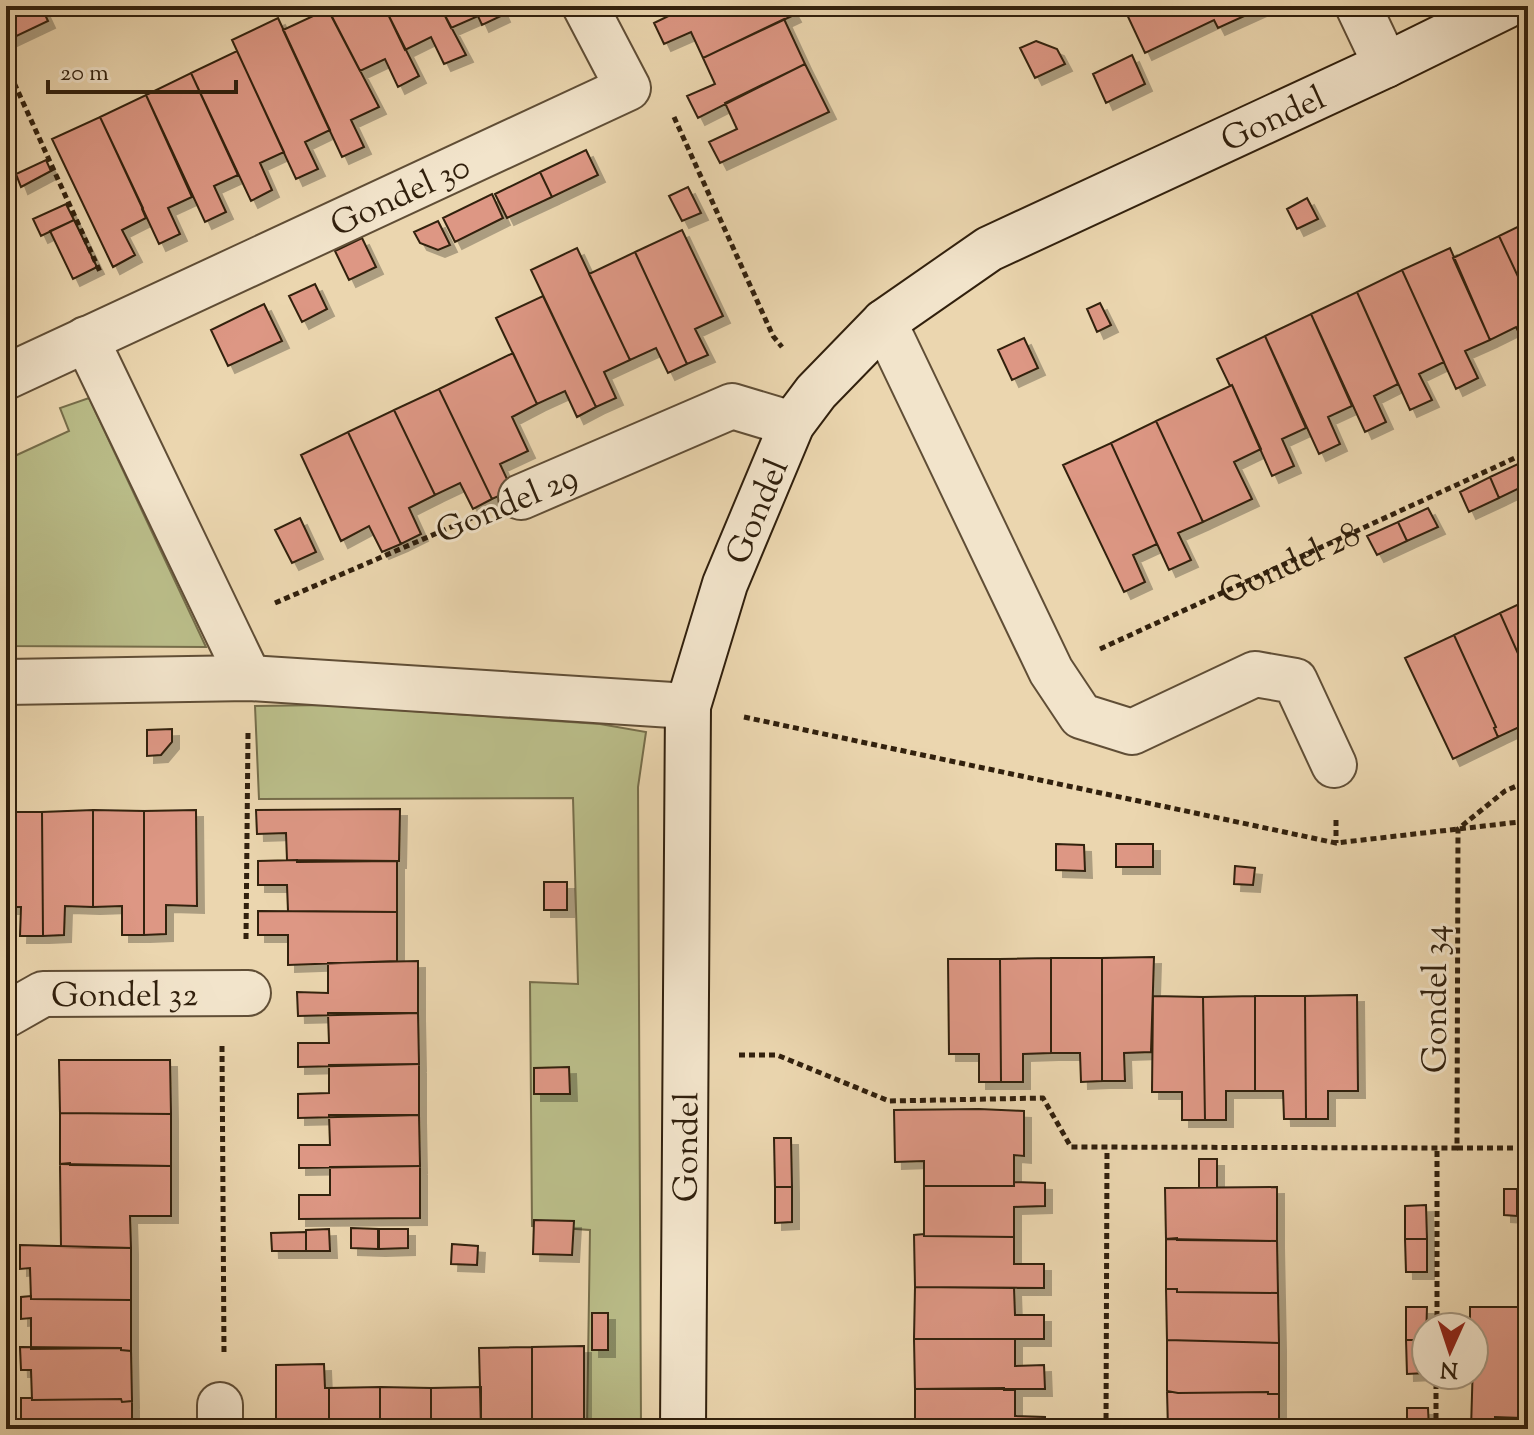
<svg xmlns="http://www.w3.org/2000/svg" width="1534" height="1435" font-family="'Sorts Mill Goudy',serif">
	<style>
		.green { fill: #babd89; stroke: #766e4b; stroke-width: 2 }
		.building { fill: #dd9784; stroke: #31200d; stroke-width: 2; filter: url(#shadow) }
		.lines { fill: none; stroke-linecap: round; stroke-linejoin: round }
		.street-casing { stroke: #604e36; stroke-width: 48 }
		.secondary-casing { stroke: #31200d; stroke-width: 48 }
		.path { stroke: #31200d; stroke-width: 5; stroke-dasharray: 6 4; stroke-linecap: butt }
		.street { stroke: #f2e4cb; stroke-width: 44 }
		.secondary { stroke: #f2e4cb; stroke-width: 44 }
		.labels { text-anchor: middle; stroke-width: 6; stroke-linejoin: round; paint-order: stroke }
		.street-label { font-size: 34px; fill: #31200d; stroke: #f2e4cb }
	</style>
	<defs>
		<filter id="shadow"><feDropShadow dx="7" dy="7" stdDeviation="0" flood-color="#0004"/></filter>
	</defs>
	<rect width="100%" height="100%" fill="#ebd6af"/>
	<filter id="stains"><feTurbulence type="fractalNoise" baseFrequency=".0025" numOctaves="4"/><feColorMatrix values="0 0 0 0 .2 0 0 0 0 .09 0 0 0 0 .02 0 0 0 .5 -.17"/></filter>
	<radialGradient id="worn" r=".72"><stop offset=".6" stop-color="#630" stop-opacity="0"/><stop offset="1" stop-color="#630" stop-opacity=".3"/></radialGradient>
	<path class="green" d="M89,398l117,249 -200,-1v-186l63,-29 -9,-23z
		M325,705l275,19 46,8 -8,55 3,642h-54l3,-199 -58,-4 -2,-244 48,2 -5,-186 -314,1 -4,-93z"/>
	<path class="building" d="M6,6h35l7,15 -42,20z
		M326,6h58l35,70 -21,11 -13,-28 -25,12z
		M384,6h56l26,49 -22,9 -13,-27 -26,13z
		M440,6h59l4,9 -21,10 -4,-9 -27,12z
		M689,6h100l5,9 -91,43 -12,-26 -27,12 -10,-21z
		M1123,6h138l1,2 -44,20 -4,-8 -69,33z
		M328,9l51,98 -28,13 13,27 -22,10 -59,-127z
		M278,18l52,112 -25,12 13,27 -22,10 -64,-139z
		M784,19l21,45 -107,54 -11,-22 28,-12 -12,-26z
		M1036,41l21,8 8,15 -30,14 -15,-30z
		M237,51l47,101 -24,11 12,27 -21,11 -60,-128z
		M1132,55l13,29 -39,19 -13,-29z
		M805,64l24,48 -109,51 -11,-21 28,-13 -12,-26z
		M191,73l47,102 -24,11 12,26 -21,10 -59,-127z
		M146,95l46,102 -24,11 12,26 -21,10 -59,-127z
		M100,117l43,91 -1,1 4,9 -24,12 13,25 -22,12 -61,-128z
		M586,150l12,25 -46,22 -12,-25z
		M46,160l5,11 -30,16 -5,-13z
		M540,172l12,25 -45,21 -12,-24z
		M688,187l13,26 -19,8 -13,-25z
		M492,194l11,24 -48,24 -12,-24z
		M1307,198l11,21 -21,10 -10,-20z
		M66,204l8,16 -33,16 -8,-17z
		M74,220l23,47 -24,12 -23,-48z
		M438,221l12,24 -12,5 -18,-7 -6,-11z
		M1528,222v76l-29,-62z
		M682,230l41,86 -28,13 13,26 -21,9 -52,-112z
		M1499,236l29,62v53l-12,-24 -26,13 -37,-82z
		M362,238l14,29 -27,13 -14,-29z
		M577,248l53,112 -26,12 12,26 -20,9 -65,-137z
		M1450,248l40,92 -25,11 13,27 -22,11 -54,-119z
		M635,252l52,112 -19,9 -12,-25 -26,12 -41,-86z
		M1402,270l42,92 -25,12 13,26 -22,10 -53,-118z
		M315,284l12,25 -25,13 -13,-26z
		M1357,292l41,92 -24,12 12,26 -21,10 -54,-118z
		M543,296l53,111 -19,10 -12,-26 -28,13 -41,-86z
		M1100,303l11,22 -14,7 -10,-23z
		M264,304l18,37 -54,25 -17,-36z
		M1311,314l41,92 -24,11 12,27 -21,10 -54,-118z
		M1265,336l41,92 -24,11 12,27 -22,10 -40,-91 -2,1 -13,-27z
		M1024,338l14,30 -26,12 -14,-30z
		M513,353l24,51 -25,13 16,34 -28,13 12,26 -20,9 -53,-110z
		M1232,385l29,64 -27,13 18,37 -49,23 -47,-101z
		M439,389l53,110 -19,10 -13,-26 -25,12 -41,-85z
		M394,410l41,85 -26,13 12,26 -20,10 -53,-112z
		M1156,421l47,101 -25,11 13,27 -22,10 -58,-127z
		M348,432l53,112 -19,8 -13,-26 -28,15 -40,-86z
		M1111,443l46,101 -24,11 12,27 -21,10 -61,-127z
		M1520,463l8,21 -29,14 -9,-21z
		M1490,477l9,21 -30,14 -9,-20z
		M1428,508l10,19 -31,14 -9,-19z
		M300,518l16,34 -24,11 -17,-33z
		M1398,522l9,19 -30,14 -10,-19z
		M1528,600v76l-28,-63z
		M1500,613l28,63v47l-30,14 -4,-9 2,-1 -42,-92z
		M1454,635l42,92 -2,1 4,9 -45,22 -48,-101z
		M172,729v13l-11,13 -14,1v-26z
		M400,809l-1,52 -112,-1 -1,-27 -29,1 -1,-24z
		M93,810v97l-28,-1 -1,29 -21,1 -1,-124z
		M93,810l51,1v124h-22v-29l-29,1z
		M196,810l1,96 -31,-1v29l-22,1v-124z
		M6,812h36l1,124h-23l1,-29h-15z
		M1056,844l28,1 1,26 -29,-1z
		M1116,844h37v23h-37z
		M297,860v2l100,-1v51l-109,-1 -1,-26h-29v-24z
		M1235,866l20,2 -2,17 -19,-1z
		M544,882h23v28h-23z
		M258,911l139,1v49l-109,4v-30h-30z
		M1154,957l-3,95 -27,1 1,28h-23v-123z
		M1051,958v95l-28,1v28h-22l-1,-123z
		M1051,958h51v123l-21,1 -1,-29h-29z
		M948,959h52l1,123h-22v-28h-30z
		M418,961v52l-120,3 -1,-24 31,1v-30z
		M1519,994h9v95l-9,1z
		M1357,995l1,96h-30v28h-22l-1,-123z
		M1153,996l50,1 2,123h-23v-28h-30z
		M1255,996v95h-29v29h-21l-2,-123z
		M1255,996h50l1,123h-22l-1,-28h-28z
		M328,1013h90l1,51 -121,3v-24h31z
		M59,1060h111l1,54 -111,-1z
		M419,1064v51l-121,3v-24l31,-1v-28z
		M569,1067l1,27h-36v-26z
		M979,1109l45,2v45l-10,-1v31h-90v-25l-29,1 -1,-52z
		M60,1113l111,1v52l-111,-2z
		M329,1115h90l1,51 -121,2v-23h31z
		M774,1138h17l1,49h-17z
		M1199,1159h18v29h-18z
		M70,1163v2l101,1v50h-41l1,32 -70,-1 -1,-83z
		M420,1166v52l-121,1v-24h31v-28z
		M1014,1182l31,1v23l-31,1v30l-90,-1v-50h90z
		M775,1187h17v35l-17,1z
		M1277,1187v54l-111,-2 -1,-51z
		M1504,1189h13v27l-13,-1z
		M1426,1205l1,34h-22v-33z
		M534,1220l40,1 -2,34 -39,-1z
		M351,1228l27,1v20l-27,-1z
		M329,1229l1,22h-24v-21z
		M379,1229h29v19l-29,1z
		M306,1232v19h-34l-1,-18z
		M924,1234v2l90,1v27h30v24l-129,-1 -1,-52z
		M1177,1238v2l100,1 1,52 -101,-1v-3h-11v-50z
		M1405,1239h22v33h-21z
		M452,1244l26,2 -1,19 -26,-1z
		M20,1245l111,3v52l-100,-1 -1,-31 -10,1z
		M915,1287l99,1 1,27h29v24h-130z
		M1166,1289h11v3l101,1 1,50 -112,-3z
		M31,1296v3l100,1v51l-10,-1v-2l-90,1v-31l-10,1v-22z
		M1406,1307h21l-1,33h-20z
		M1470,1307h53l-1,111 -27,-1v12h-24l3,-102h-4z
		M1523,1307h5v122h-6z
		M592,1313h16v37h-16z
		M914,1339h101v27l29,-1 1,24h-130z
		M1167,1340l112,3v51h-11v-2l-90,1 -11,-2z
		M1406,1340h20v33l-19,1z
		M584,1346v83h-52v-82z
		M20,1347l101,1v2l10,1 1,50 -10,1 -1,-3 -89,1 -1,-30h-10z
		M532,1347v82h-51l-2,-81z
		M324,1364l1,24h4v41h-53v-64z
		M380,1387v42h-51v-41z
		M380,1387l51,1v41h-51z
		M481,1387v42h-50v-41z
		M1004,1388v2h11v26l30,1v12h-130v-40z
		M1167,1391l11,2 90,-1v2h11v35h-111z
		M21,1398h11v2l89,-1 1,3 10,-1v28h-100v-9l-11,1z
		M1407,1408h21l1,21h-22z"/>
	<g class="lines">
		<defs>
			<g id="street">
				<path d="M1358,6l28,59"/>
				<path d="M884,322l167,349 30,45 51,16 123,-58 40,7 39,84"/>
				<path d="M86,339l163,339"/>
				<path id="s2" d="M6,377l622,-289 -43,-82"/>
				<path d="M521,497l211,-91 60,18"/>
				<path d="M6,682l243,-4 439,28"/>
				<path id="s3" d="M6,1015l37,-21 205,-1"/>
				<path d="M220,1405v24"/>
			</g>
			<g id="secondary">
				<path id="s4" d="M683,1429l5,-723 37,-122 67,-160 24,-32 68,-70 105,-73 397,-184 120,-59"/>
			</g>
		</defs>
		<use href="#street" class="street-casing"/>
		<use href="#secondary" class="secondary-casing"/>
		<g class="path">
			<path d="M6,65l95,209"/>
			<path d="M674,117l99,219 9,11"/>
			<path d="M275,603l197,-85"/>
			<path id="s1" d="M1100,649l428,-197"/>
			<path d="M744,717l592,126 192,-22"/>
			<path d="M1336,820v23"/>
			<path d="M246,939l2,-206"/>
			<path d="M222,1046l2,306"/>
			<path d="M739,1055h38l112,46 154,-3 28,49 386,1 1,-319 47,-38 23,-10"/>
			<path d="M1457,1148h71"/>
			<path d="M1437,1327v-179"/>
			<path d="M1106,1429l1,-280"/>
			<path d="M1436,1429v-54"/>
		</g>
		<use href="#street" class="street"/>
		<use href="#secondary" class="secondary"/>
	</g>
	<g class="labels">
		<g class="street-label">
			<text dy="12" stroke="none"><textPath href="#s4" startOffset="1602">Gondel</textPath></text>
			<text dy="12" stroke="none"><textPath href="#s2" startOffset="434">Gondel 30</textPath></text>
			<text transform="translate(506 503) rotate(-23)" y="12">Gondel 29</text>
			<text dy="12" stroke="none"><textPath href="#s4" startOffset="930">Gondel</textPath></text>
			<text dy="12" stroke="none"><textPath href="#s1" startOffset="208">Gondel 28</textPath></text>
			<text dy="12" stroke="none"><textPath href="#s3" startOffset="124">Gondel 32</textPath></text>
			<text transform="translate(1434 999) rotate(-90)" y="12">Gondel 34</text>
			<text dy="12" stroke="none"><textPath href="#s4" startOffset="282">Gondel</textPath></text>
		</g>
	</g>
	<rect width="1534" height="1435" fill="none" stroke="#ebd6af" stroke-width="32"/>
	<rect x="8" y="8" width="1518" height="1419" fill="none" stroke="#31200d" stroke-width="4"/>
	<rect x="16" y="16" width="1502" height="1403" fill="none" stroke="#31200d" stroke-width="2"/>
	<g transform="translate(1450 1351) rotate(183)"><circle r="38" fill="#f2e4cb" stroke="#a5967f" stroke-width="2"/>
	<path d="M0-6L14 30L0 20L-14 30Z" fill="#8f2418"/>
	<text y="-12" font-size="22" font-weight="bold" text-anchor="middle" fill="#31200d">N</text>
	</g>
	<path d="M48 80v12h188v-12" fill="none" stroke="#31200d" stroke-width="4"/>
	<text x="60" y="80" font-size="24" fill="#31200d" stroke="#f2e4cb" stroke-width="6" paint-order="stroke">20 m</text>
	<rect width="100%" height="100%" filter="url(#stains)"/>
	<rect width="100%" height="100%" fill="url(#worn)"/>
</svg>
